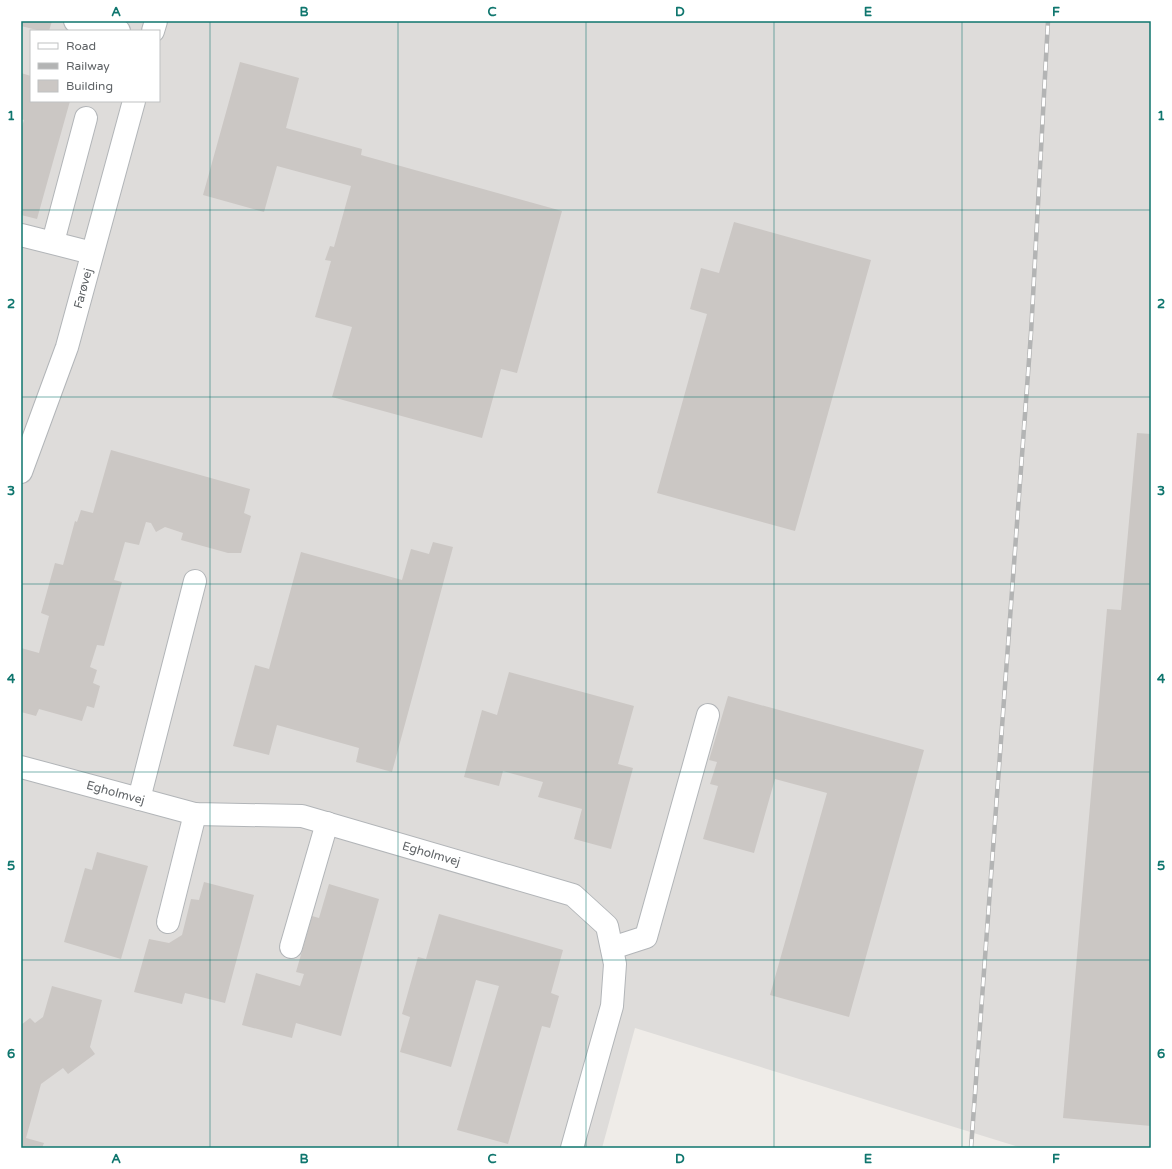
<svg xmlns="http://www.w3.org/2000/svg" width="1172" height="1169" font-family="'Varela Round',sans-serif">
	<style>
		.industrial { fill: #dedcda; fill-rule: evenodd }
		.building { fill: #cbc7c4 }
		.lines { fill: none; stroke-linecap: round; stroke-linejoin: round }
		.minor-casing { stroke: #b2b5b8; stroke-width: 24 }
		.minor { stroke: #fff; stroke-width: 22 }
		.rail-casing { stroke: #b3b4b4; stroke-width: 4.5 }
		.rail { stroke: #fff; stroke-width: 3; stroke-dasharray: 9; stroke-linecap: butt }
		.grid { fill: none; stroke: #0f766e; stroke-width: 1; stroke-opacity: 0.55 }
		.labels { text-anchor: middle; stroke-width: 3; stroke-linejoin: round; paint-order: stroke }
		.street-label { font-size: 12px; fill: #5f6366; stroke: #fff }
		.neatline { fill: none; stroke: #0f766e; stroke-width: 1.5 }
		.grid-label { font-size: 13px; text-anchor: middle; font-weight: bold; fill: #0f766e }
	</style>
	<rect width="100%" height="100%" fill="#efece8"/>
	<path class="industrial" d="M21,21h1130v1127h-129l-387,-120 -33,120h-581zM31,31h128v70h-128z"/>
	<path class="building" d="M21,21h31l-3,10h-8l-20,-5z
		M240,62l59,16 -13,50 76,21 -1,6 201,56 -45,162 -16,-4 -19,69 -150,-41 20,-70 -37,-10 16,-56 -6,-1 5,-14 4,1 17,-61 -74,-20 -13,46 -61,-17z
		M21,73l10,3v25h39l-33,118 -16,-4v-85l3,-10 -3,-1z
		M734,222l137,38 -76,271 -138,-38 50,-179 -17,-5 11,-41 18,5z
		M1137,433l14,1v692l-88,-8 44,-509 14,1z
		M111,450l139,39 -6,24 7,3 -10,37h-13l-47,-13 2,-7 -18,-6 -9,5 -5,-9 -5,-1 -7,23 -14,-3 -11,38 8,2 -18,64 -7,-1 -7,22 7,3 -4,13 7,3 -6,22 -7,-2 -5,15 -43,-12 -3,7 -15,-4v-64l18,5 10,-37 -8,-3 14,-50 8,2 12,-44 2,1 4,-12 12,3z
		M433,542l20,5 -61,225 -36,-10 3,-14 -82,-23 -8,30 -36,-9 22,-81 14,4 32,-117 101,28 9,-31 18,5z
		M509,672l125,34 -16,58 15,4 -22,81 -37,-10 8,-30 -44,-12 5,-15 -40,-11 -4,15 -35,-9 18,-67 15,5z
		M728,696l196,54 -75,267 -79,-22 57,-202 -52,-14 -21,74 -51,-14 15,-53 -8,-2 7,-22 -8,-2z
		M97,852l51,14 -27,93 -57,-17 21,-74 7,2z
		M204,882l50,13 -29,108 -40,-10 -3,11 -48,-12 15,-53 20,4 13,-8 9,-36 8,1z
		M329,884l50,15 -38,137 -45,-13 -4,15 -50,-13 14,-52 44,13 4,-12 -8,-2 16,-56 7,2z
		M439,914l124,36 -12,43 8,3 -9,32 -8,-2 -34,118 -51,-14 42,-144 -23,-6 -25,87 -51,-15 10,-35 -8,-3 16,-57 8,2z
		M52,986l50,14 -12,47 5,7 -27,20 -5,-6 -22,16 -15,54 18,5 -2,5h-21v-123l9,-7 5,5 8,-6z"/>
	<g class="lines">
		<defs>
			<g id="minor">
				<path d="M75,21l44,10"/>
				<path d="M153,31l3,-10"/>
				<path d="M21,235l71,18"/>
				<path d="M53,242l33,-124"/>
				<path id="s1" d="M21,472l46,-125 67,-246"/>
				<path id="s2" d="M21,767l174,47 107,2 271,79 34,31 8,38 -3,42 -40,142"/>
				<path d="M139,799l56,-218"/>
				<path d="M168,922l27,-108"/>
				<path d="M291,947l36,-124"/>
				<path d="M612,948l34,-11 62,-222"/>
			</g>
		</defs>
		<use href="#minor" class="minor-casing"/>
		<use href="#minor" class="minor"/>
		<defs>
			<path id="rail" d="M971,1148l60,-815 17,-312"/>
		</defs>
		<use href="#rail" class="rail-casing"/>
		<use href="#rail" class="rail"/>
	</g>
	<path class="grid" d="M210,21v1127M398,21v1127M586,21v1127M774,21v1127M962,21v1127M21,210h1130M21,397h1130M21,584h1130M21,772h1130M21,960h1130"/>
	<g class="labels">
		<g class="street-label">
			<text dy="4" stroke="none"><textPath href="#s1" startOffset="194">Farøvej</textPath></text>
			<text dy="4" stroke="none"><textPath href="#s2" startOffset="98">Egholmvej</textPath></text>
			<text dy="4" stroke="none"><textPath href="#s2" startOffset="422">Egholmvej</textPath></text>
		</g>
	</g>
	<rect width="1172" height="1169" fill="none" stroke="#ffffff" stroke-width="44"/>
	<rect x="30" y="30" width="130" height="72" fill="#ffffff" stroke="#bfc1c2"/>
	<rect x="38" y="43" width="20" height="6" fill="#ffffff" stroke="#bfc1c2"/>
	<text x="66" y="50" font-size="12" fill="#5f6366">Road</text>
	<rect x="38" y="63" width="20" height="6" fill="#b3b4b4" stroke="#bfc1c2"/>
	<text x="66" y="70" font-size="12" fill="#5f6366">Railway</text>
	<rect x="38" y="80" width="20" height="12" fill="#cbc7c4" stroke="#bfc1c2"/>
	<text x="66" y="90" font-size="12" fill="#5f6366">Building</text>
	<rect x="22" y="22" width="1128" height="1125" class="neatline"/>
	<g class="grid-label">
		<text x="116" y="16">A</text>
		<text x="304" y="16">B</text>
		<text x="492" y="16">C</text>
		<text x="680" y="16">D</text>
		<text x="868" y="16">E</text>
		<text x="1056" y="16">F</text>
		<text x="11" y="120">1</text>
		<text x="1161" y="120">1</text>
		<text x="11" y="308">2</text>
		<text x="1161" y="308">2</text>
		<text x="11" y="495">3</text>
		<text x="1161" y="495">3</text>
		<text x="11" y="683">4</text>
		<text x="1161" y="683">4</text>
		<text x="11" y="870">5</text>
		<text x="1161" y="870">5</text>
		<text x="11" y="1058">6</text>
		<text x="1161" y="1058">6</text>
		<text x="116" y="1163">A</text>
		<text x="304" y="1163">B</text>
		<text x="492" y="1163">C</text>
		<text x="680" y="1163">D</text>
		<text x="868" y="1163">E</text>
		<text x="1056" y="1163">F</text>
	</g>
</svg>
